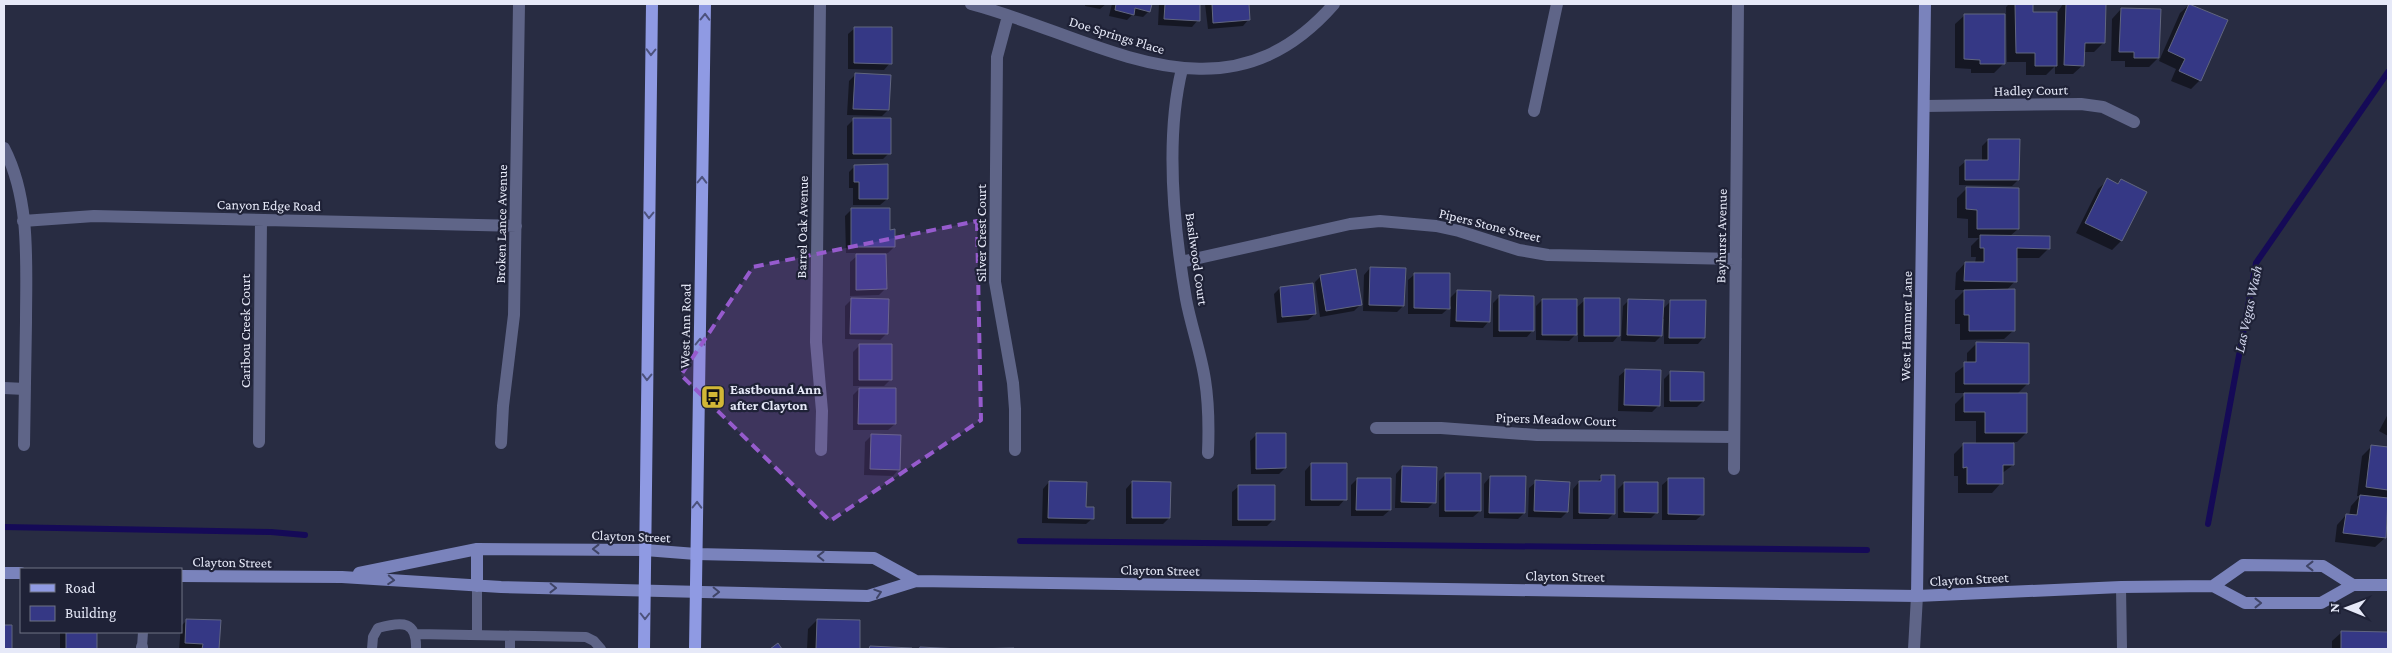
<svg xmlns="http://www.w3.org/2000/svg" width="2392" height="653" font-family="'Crimson Pro',serif">
	<style>
		.shadow { fill: #0007 }
		.lines { fill: none; stroke-linecap: round; stroke-linejoin: round }
		.stream { stroke: #150a57; stroke-width: 6 }
		.building { fill: #353885; stroke: #61667f }
		.lane { stroke: #5f6588; stroke-width: 10 }
		.street { stroke: #5f6588; stroke-width: 12 }
		.secondary { stroke: #7a83bc; stroke-width: 12 }
		.primary { stroke: #8f9ae3; stroke-width: 12 }
		.oneway { stroke: #4c527c }
		.oneway2 { stroke: #3f4466 }
		.marked { fill: #965bcd; fill-opacity: 0.2; stroke: #965bcd; stroke-width: 4; stroke-dasharray: 10 6; stroke-linejoin: round }
		.labels { text-anchor: middle; stroke-width: 4.5; stroke-linejoin: round; paint-order: stroke }
		.street-label { font-size: 14px; fill: #e6e9f8; stroke: #1f2237 }
		.poi-label { font-size: 14px; font-weight: bold; fill: #e6e9f8; stroke: #1f2237; text-anchor: start }
		.water-label { font-size: 15px; font-style: italic; fill: #d0d4eb; stroke: #1f2237 }
	</style>
	<rect width="100%" height="100%" fill="#282c42"/>
	<path class="shadow" d="M1085,4h21l-6,5 -15,-3z
		M1112,4h38l-1,7 -6,6 -11,-2 -5,5 -18,-4z
		M1159,4h40l-1,16 -6,7 -34,-2z
		M1205,4h43l1,15 -6,7 -35,3z
		M2009,4h23v9h25l6,-9h42l-2,39 -9,9h-11v13l-10,9h-18v-8l-9,9h-20v-13h-19l-1,-55z
		M2190,4l37,16 -27,60 -9,9 -20,-8 5,-12 -17,-8 21,-48z
		M2121,9l37,49 -9,9h-24v-6h-14l1,-42z
		M1965,15l38,49 -9,9h-23v-4l-16,-1v-44z
		M855,28l35,35 -6,7 -36,-1v-35z
		M855,75l33,35 -6,6 -35,-1 2,-34z
		M853,120l36,33 -6,6h-36v-33z
		M1988,140l30,40 -6,6 -53,-1v-18l7,-6h16v-15z
		M855,166l32,33 -7,6h-27v-17h-4v-16z
		M2108,180l9,4 4,-4 24,12 -24,49 -9,9 -36,-17 22,-44z
		M1966,189l52,40 -8,7 39,12 -10,10h-23l-1,23 -9,10 8,39 -10,9 -44,1v-16h-5v-24l10,-10h-10l1,-17 9,-10h10l1,-6h-5v-11l8,-8h-11v-19l-11,-1v-20z
		M852,209l36,22 6,16 -6,6h-42l-1,-37z
		M857,256l28,33 -6,6 -29,1v-34z
		M1370,268l33,38 -6,6 -34,-1 1,-36z
		M1415,274l33,26 9,-9 32,30 -6,7 -33,-1 1,-21 -9,8h-34v-34z
		M1321,276l39,29 -6,6 -34,6 -5,-35z
		M1280,288l35,26 -7,6 -31,3 -3,-29z
		M1499,297l34,33 -6,7h-34v-34z
		M852,299l34,35 -6,6 -35,-1v-33z
		M1542,300l34,8 9,-8 34,35 -6,7h-35v-10l-9,9 -33,-1v-34z
		M1629,300l33,10 8,-8 34,35 -6,7h-34v-25h-2l-1,17 -6,6 -34,-1 2,-35z
		M1977,343l50,41 -10,10 9,39 -9,9h-4v23l-12,9v9l-9,10h-34v-17h-4v-22l10,-10h12v-23h-21v-17l11,-11h-11v-20l12,-9v-11z
		M859,346l31,34 -6,6h-31v-34z
		M1626,370l32,36 -6,6 -34,-1 1,-35z
		M1670,373l33,28 -6,6h-33v-28z
		M859,389l36,35 -7,6h-35v-35z
		M2388,414v22l-9,-5z
		M1256,435l29,33 -6,6h-28l-1,-33z
		M871,436l28,33 -6,7 -29,-1 1,-33z
		M2372,446l16,3v80h-2l-1,9 -10,9 -40,-5 2,-17 9,-10 3,1 2,-10 9,-10h-3l5,-40z
		M1311,464l34,35 -6,7h-34v-35z
		M1402,467l32,35 -6,6h-33l1,-34z
		M1446,474l34,37 -7,6h-34v-36z
		M1490,477l34,36 -6,6 -34,-1v-34z
		M1602,477l12,36 -6,6h-35v-30l6,-7h17z
		M1357,479l33,31 -7,6h-32v-31z
		M1669,479l34,35 -7,6h-34v-35z
		M1049,482l36,26 8,10 -7,6 -44,-1 1,-34z
		M1132,482l37,36 -6,6h-37v-35z
		M1536,482l31,30 -6,6 -33,-1 1,-29z
		M1624,483l33,29 -6,6h-33v-29z
		M1239,486l34,34 -6,6h-35v-34z
		M817,620l42,1 -1,28h-51l1,-20z
		M186,621l33,1 -1,27h-39l2,-23z
		M60,632h36v17h-36z
		M2342,632l46,1v16h-56v-8z"/>
	<g class="lines">
		<path class="stream" d="M2208,524l48,-261 132,-191
			M4,527l267,5 34,3
			M1020,541l847,9"/>
	</g>
	<path class="building" d="M1116,4h36l-2,8 -15,-4 -1,7 -19,-5z
		M1165,4h35v17l-36,-2z
		M1212,4h37l1,16 -37,3z
		M2015,4h18v8h24v54h-22v-13h-19z
		M2066,4h40l-1,39h-20l-1,23 -20,-1z
		M2189,4l39,16 -27,61 -22,-10 6,-12 -17,-8z
		M2121,8l40,1 -2,49h-25v-6h-15z
		M1964,14h41v50h-25v-4l-16,-1z
		M854,27h38v37l-38,-1z
		M855,73l36,2 -2,35 -36,-1z
		M853,118h38v36h-38z
		M1988,139h32l-1,41h-54v-20h23z
		M888,164v35h-29v-17h-5v-17z
		M2107,178l11,6 3,-5 26,13 -25,49 -37,-18z
		M1966,187l53,1v41h-42v-19l-11,-1z
		M851,208h39v22l5,-1v18h-44z
		M1980,235l70,1v13l-33,-1v34l-53,-1 1,-19h19v-14h-4z
		M856,254h30l1,35 -31,1z
		M1370,267l36,1 -2,38 -35,-1z
		M1356,269l6,36 -36,6 -6,-36z
		M1414,273h36v36l-36,-1z
		M1313,283l3,31 -34,3 -2,-30z
		M2015,289v42h-46v-16h-5v-25z
		M1457,290l34,1 -1,31 -34,-1z
		M1499,295l35,1v35h-35z
		M851,298l38,1 -1,35h-38z
		M1584,298h36v38h-36z
		M1542,299h35v36h-35z
		M1628,299l36,1 -2,36 -35,-1z
		M1670,300h36l-1,38h-36z
		M1976,342l53,1v41h-65v-22h12z
		M859,344h33v36h-33z
		M1625,369l36,1 -1,36 -36,-1z
		M1670,371l34,1v29h-34z
		M859,388h37v36h-38z
		M1964,393h63v40h-42v-21h-21z
		M1256,433h30v35l-30,1z
		M871,434l30,1 -1,35 -30,-1z
		M1963,443h51v22h-11v19h-36v-17l-4,1z
		M2371,445l17,2v43l-22,-3z
		M1311,463h36v37h-36z
		M1402,466l35,1 -1,36 -35,-1z
		M1445,473h36v38h-36z
		M1601,475h14v39l-36,-1v-32h22z
		M1490,476h36l-1,37h-36z
		M1357,478h34v32h-35z
		M1668,478h36v37l-36,-1z
		M1535,480l35,2 -2,30 -34,-1z
		M1049,481l38,1 -1,25h8v12l-46,-1z
		M1132,481l39,1 -1,36h-38z
		M1624,482h34v31l-34,-1z
		M1238,485h37v35h-37z
		M2360,495l28,3 -2,40 -43,-5 3,-19 11,1z
		M186,619l35,1 -2,29h-17l1,-5 -18,-1z
		M817,619l43,1v29h-44z
		M4,625h8v24h-8z
		M2341,631l47,1v17h-47z
		M66,632h31v17h-31z
		M778,643l4,6h-12z
		M870,646l42,2v1h-43z
		M920,647l41,2h-42z
		M1014,648v1h-43z"/>
	<g class="lines">
		<path class="lane" d="M2121,587l1,62
			M416,634l170,3 8,4 7,8
			M477,635v-49
			M142,647l1,-15
			M372,649l1,-12 5,-9c25,-7 39,-7 38,21
			M510,649v-13"/>
		<path class="street" d="M820,4l-4,338 6,69 -1,39
			M971,4c129,34 252,127 363,0
			M1008,16l-11,41 -2,225 18,101 2,26v41
			M1182,69c-17,69 -8,160 4,230 5,27 15,54 19,81 4,25 4,48 3,73
			M1924,106l157,-2 22,3 31,15
			M1534,111l23,-107
			M4,148c27,52 22,117 22,174 -1,41 -1,82 -2,123
			M23,221l71,-5 422,10
			M1181,262l169,-38 30,-3 56,5 23,5 60,19 29,5 188,4
			M4,388l21,1
			M1376,428h65l96,7 197,2
			M259,442l2,-222
			M501,443l2,-37 11,-91 5,-311
			M1734,469l4,-465
			M142,649v-2
			M1914,649l3,-53"/>
		<path class="secondary" d="M4,573h17
			M359,573l118,-24 168,1 51,4 178,4 42,23
			M181,576l161,1 159,10 367,9 48,-15 1001,15 204,-9 92,-1 32,17h76l32,-18h35
			M477,586v-37
			M2213,586l30,-21 80,1 30,19
			M1917,596l8,-592"/>
		<path class="primary" d="M644,649l8,-645
			M695,649l10,-645"/>
	</g>
	<defs><path id="oneway-chevron" d="M-2-3.5L2.5 0L-2 3.5" fill="none" stroke-width="1.6" stroke-linecap="round" stroke-linejoin="round" transform="scale(1.25)"/></defs>
	<g class="oneway">
		<use href="#oneway-chevron" transform="translate(705 17) rotate(-89)"/>
		<use href="#oneway-chevron" transform="translate(651 52) rotate(91)"/>
		<use href="#oneway-chevron" transform="translate(702 180) rotate(-89)"/>
		<use href="#oneway-chevron" transform="translate(649 215) rotate(91)"/>
		<use href="#oneway-chevron" transform="translate(700 342) rotate(-89)"/>
		<use href="#oneway-chevron" transform="translate(647 377) rotate(91)"/>
		<use href="#oneway-chevron" transform="translate(697 505) rotate(-89)"/>
		<use href="#oneway-chevron" transform="translate(645 616) rotate(90)"/>
	</g>
	<g class="oneway2">
		<use href="#oneway-chevron" transform="translate(596 549) rotate(-180)"/>
		<use href="#oneway-chevron" transform="translate(821 556) rotate(-179)"/>
		<use href="#oneway-chevron" transform="translate(2310 566) rotate(-180)"/>
		<use href="#oneway-chevron" transform="translate(391 580) rotate(4)"/>
		<use href="#oneway-chevron" transform="translate(553 588) rotate(1)"/>
		<use href="#oneway-chevron" transform="translate(716 592) rotate(1)"/>
		<use href="#oneway-chevron" transform="translate(878 593) rotate(-18)"/>
		<use href="#oneway-chevron" transform="translate(2258 603)"/>
	</g>
	<path class="marked" d="M977,221l4,199 -151,101 -149,-146 72,-108z"/>
	<defs>
		<symbol id="bus-square" viewBox="-11 -11 22 22"><rect x="-9" y="-9" width="18" height="18" rx="4" fill="#d2b736" stroke="#1f2237"/><path d="M-5-6H5V4H4V6H2V4H-2V6H-4V4H-5ZM-3.5-4V0h7V-4ZM-3.5 1.2v1.5H-2V1.2ZM2 1.2v1.5H3.5V1.2Z" fill="#111"/></symbol>
	</defs>
	<g fill-rule="evenodd">
		<use href="#bus-square" x="699" y="383" width="28" height="28"/>
	</g>
	<g class="labels">
		<g class="street-label">
			<text transform="translate(1117 35) rotate(17)" y="5">Doe Springs Place</text>
			<text transform="translate(2031 90) rotate(-1)" y="5">Hadley Court</text>
			<text transform="translate(269 205) rotate(1)" y="5">Canyon Edge Road</text>
			<text transform="translate(501 224) rotate(-89)" y="5">Broken Lance Avenue</text>
			<text transform="translate(1490 225) rotate(14)" y="5">Pipers Stone Street</text>
			<text transform="translate(802 227) rotate(-89)" y="5">Barrel Oak Avenue</text>
			<text transform="translate(981 233) rotate(-90)" y="5">Silver Crest Court</text>
			<text transform="translate(1721 236) rotate(-89)" y="5">Bayhurst Avenue</text>
			<text transform="translate(1197 259) rotate(82)" y="5">Basilwood Court</text>
			<text transform="translate(685 326) rotate(-89)" y="5">West Ann Road</text>
			<text transform="translate(1906 326) rotate(-89)" y="5">West Hammer Lane</text>
			<text transform="translate(245 331) rotate(-90)" y="5">Caribou Creek Court</text>
			<text transform="translate(1556 419) rotate(2)" y="5">Pipers Meadow Court</text>
			<text transform="translate(631 536) rotate(2)" y="5">Clayton Street</text>
			<text transform="translate(232 562) rotate(1)" y="5">Clayton Street</text>
			<text transform="translate(1160 570) rotate(1)" y="5">Clayton Street</text>
			<text transform="translate(1565 576) rotate(1)" y="5">Clayton Street</text>
			<text transform="translate(1969 579) rotate(-3)" y="5">Clayton Street</text>
		</g>
		<g class="poi-label">
			<text x="730" y="394">Eastbound Ann<tspan x="730" dy="16">after Clayton</tspan></text>
		</g>
		<g class="water-label">
			<text transform="translate(2248 309) rotate(-78)" y="5">Las Vegas Wash</text>
		</g>
	</g>
	<rect width="2392" height="653" fill="none" stroke="#e6e9f8" stroke-width="10"/>
	<rect x="20" y="568" width="162" height="65" fill="#1f2237" stroke="#6f7284"/>
	<rect x="30" y="584" width="25" height="8" fill="#8f9ae3" stroke="#6f7284"/>
	<text x="65" y="593" font-size="15" fill="#e6e9f8">Road</text>
	<rect x="30" y="606" width="25" height="15" fill="#353885" stroke="#6f7284"/>
	<text x="65" y="618" font-size="15" fill="#e6e9f8">Building</text>
	<g transform="translate(2347 608) rotate(271)" stroke="#1f2237" stroke-width="4" paint-order="stroke">
	<path d="M0-4L9 19L0 12L-9 19Z" fill="#e6e9f8"/>
	<text y="-8" font-size="14" font-weight="bold" text-anchor="middle" fill="#e6e9f8">N</text>
	</g>
</svg>
